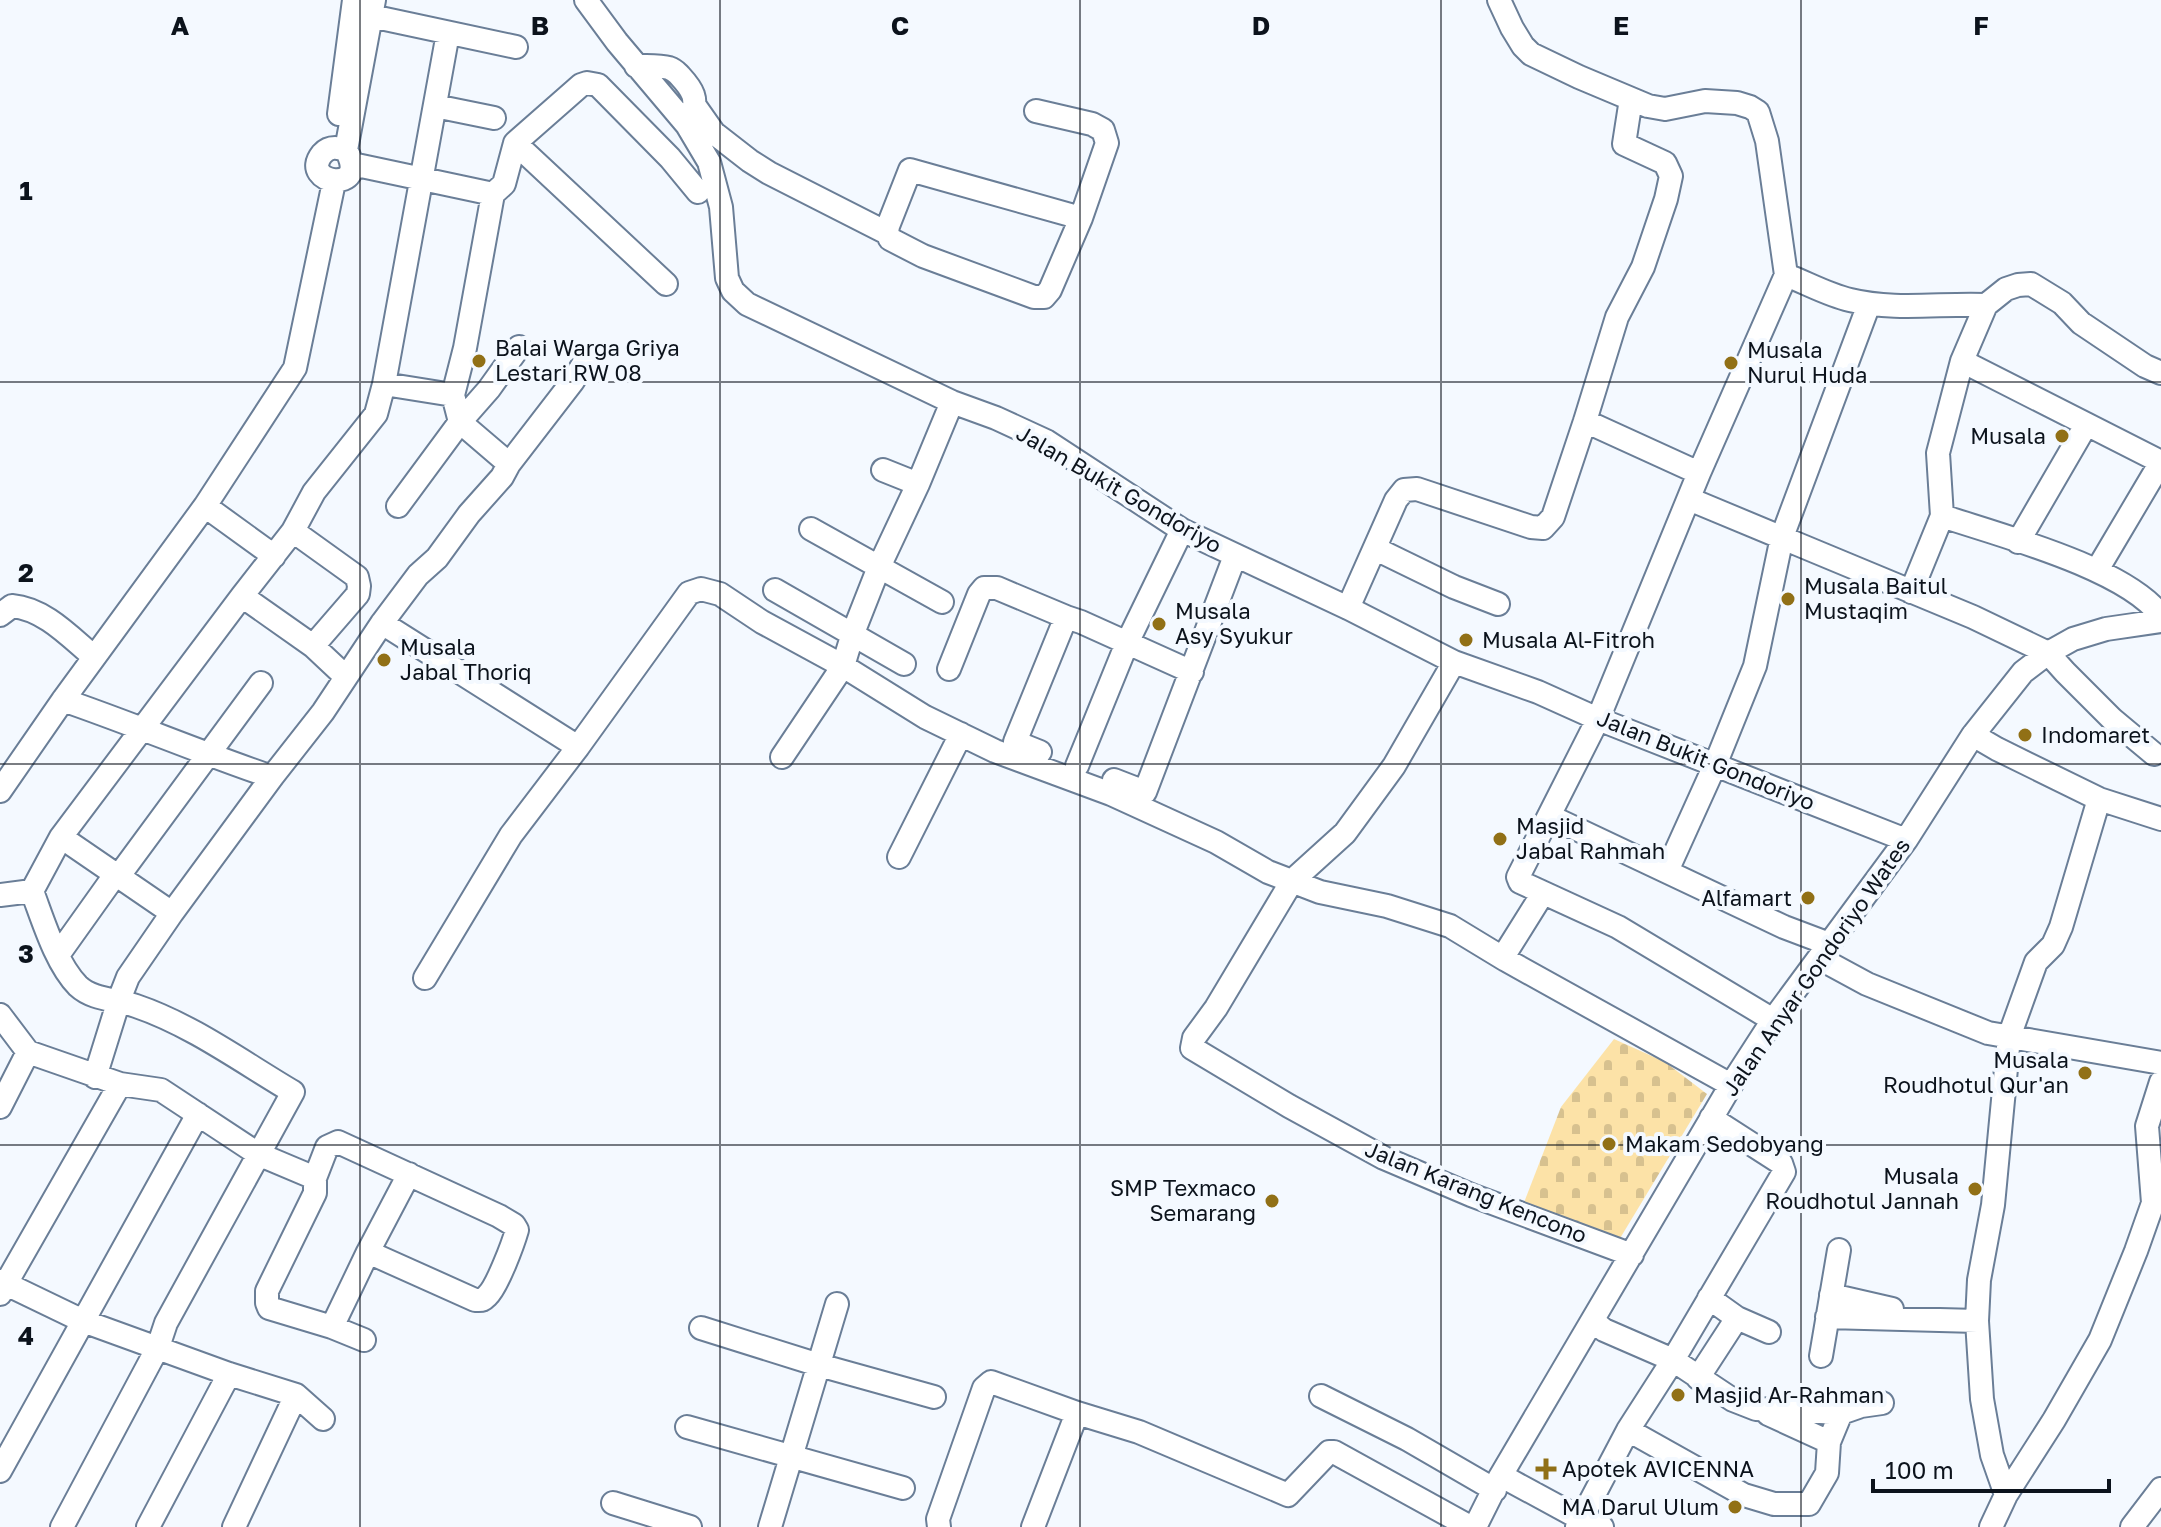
<svg xmlns="http://www.w3.org/2000/svg" width="2161" height="1527" font-family="'Golos Text',sans-serif">
	<style>
		.cemetery { fill: url(#cemetery-stones) }
		.lines { fill: none; stroke-linecap: round; stroke-linejoin: round }
		.minor-casing { stroke: #6a7e97; stroke-width: 26 }
		.minor { stroke: #fff; stroke-width: 22 }
		.grid { fill: none; stroke: #0c131c; stroke-width: 2; stroke-opacity: 0.55 }
		.poi-dot { fill: #917016; stroke: #f4f9ff; stroke-width: 3 }
		.labels { text-anchor: middle; stroke-width: 8; stroke-linejoin: round; paint-order: stroke }
		.poi-label { font-size: 22px; fill: #0c131c; stroke: #f4f9ff; text-anchor: start }
		.street-label { font-size: 22px; fill: #0c131c; stroke: #f4f9ff }
		.grid-label { font-size: 26px; text-anchor: middle; font-weight: bold; fill: #0c131c; stroke: #f4f9ff; stroke-width: 8; stroke-linejoin: round; paint-order: stroke }
	</style>
	<defs>
		<pattern id="cemetery-stones" width="16" height="16" patternUnits="userSpaceOnUse" patternTransform="scale(2)"><rect width="16" height="16" fill="#fce2a7"/><path d="M2 7V4a2 2 0 0 1 4 0v3zM10 15v-3a2 2 0 0 1 4 0v3z" fill="#d7c18f"/></pattern>
	</defs>
	<rect width="100%" height="100%" fill="#f4f9ff"/>
	<path class="cemetery" d="M1614,1039l51,23 42,32 -91,151 -93,-40 38,-98z"/>
	<g class="lines">
		<defs>
			<path id="minor" d="M586,0l31,42 70,83 22,37 12,45 6,71 6,13 14,13 205,98 44,16 50,23 136,89 166,78 106,54 84,30 60,27 308,121
				M1499,0l13,28 11,18 8,8 48,23 69,29 17,3 40,-8 32,2 13,4 8,5 9,29 19,134 -87,198 -101,246 -80,158 2,5 98,45 155,93
				M371,16l145,31
				M636,66c10,0 23,-1 33,2 6,2 7,4 11,8 12,13 19,23 11,41
				M435,106l59,12
				M695,106l19,27 36,28 19,12 118,60
				M1036,111l56,13 11,6 4,13 -26,75
				M339,114l15,-114
				M515,143l151,141
				M346,150c-9,-3 -17,-4 -24,4 -24,30 50,41 24,-4l28,-150
				M352,164l141,30
				M910,170l171,48 -31,72 -6,7h-10l-111,-41 -33,-17 -3,-6 1,-7z
				M1786,275c21,8 42,20 64,25 45,11 91,3 136,5
				M1962,361l199,101 -64,108
				M384,384l69,11
				M1585,421l114,52
				M460,422l-7,-27 12,-47 28,-154 11,-10 11,-41 66,-58 6,-2 11,2 72,73 28,34
				M460,422l29,-33 30,-42
				M883,470l35,14
				M1689,499l284,118 75,36 17,19 47,47 42,35
				M205,506l69,50
				M398,506l62,-84 49,42
				M1942,516c57,19 184,52 219,100
				M811,529l131,73
				M293,531l64,46 2,9 -1,8 -45,52
				M2018,542l68,-117
				M1376,549l78,38 44,17
				M775,590l129,74
				M1911,592l31,-76 -4,-63 24,-92 24,-56 20,-16 12,-4 13,-1 31,19 19,20 64,43 16,7
				M242,596l71,50 33,31
				M1348,608l48,-108 8,-10 13,-1 114,38 12,1 10,-11 32,-96 32,-104 26,-50 23,-68 5,-23 -6,-13 -41,-19 7,-45
				M0,615l12,-9c33,3 58,31 82,51
				M382,623l196,124
				M1454,662l-60,104 -49,67 -53,48 -76,127 -22,30 -2,10 97,58 95,52 87,37 161,60
				M949,669l30,-75 5,-6h13l69,29
				M63,700c70,24 138,53 209,77
				M1973,735l24,14 102,50 62,20
				M1040,752l-25,-10 51,-125 15,5 111,50
				M782,757l61,-91 10,-33 26,-66 39,-83 34,-82
				M1077,766l50,-123 55,-113
				M1114,780l31,12 90,-236
				M0,791l63,-91 142,-194 90,-138 39,-186
				M1549,816l235,111 45,17
				M61,837l111,76
				M899,857l62,-123
				M1667,871l48,-106 40,-99 27,-129 87,-233
				M118,877l143,-194
				M0,895l32,-4
				M58,955l57,-80
				M1503,957l40,-64
				M1819,958l48,26 121,49 173,30
				M425,978l86,-143 67,-88 111,-154 12,-4 19,5 42,28 81,44 82,51 70,34 116,43 105,48 52,30 52,20 67,14 63,20 56,34 225,125
				M0,1015l28,37 92,32 41,6 97,64 57,24
				M95,1077l24,-77 9,-23 44,-64 100,-136 51,-65 59,-89 36,-48 19,-17 32,-44 33,-37 7,-13 64,-83 14,-23
				M0,1107l28,-55
				M368,1252l107,48c7,0 7,1 12,-4 10,-9 26,-52 30,-66l-3,-5 -15,-9 -161,-74 -11,5 -12,31v15l-48,98v12l2,5 63,19 36,-75 41,-78
				M0,1281l83,40 146,53 67,21 27,24
				M0,1294l120,-210
				M1831,1295l61,14
				M1709,1298l28,20 32,14
				M1827,1317l150,4
				M1593,1321l11,9 69,30 60,40 23,9 85,4 20,-7 21,-3
				M332,1327l32,13
				M701,1328l118,37 115,32
				M1821,1356l18,-106
				M1698,1378l39,-60
				M1321,1396l86,43 88,51
				M1768,1414l61,28
				M687,1427l216,61
				M1628,1430l116,65 30,9h35l18,-31 2,-31 12,-29
				M0,1471l198,-357
				M1500,1477l11,4 70,38 21,8
				M2006,1495l-14,-40 -10,-56 -5,-78 2,-41 14,-75 16,-168 27,-75 17,-17 8,-18 38,-128
				M613,1503l77,24
				M62,1527l96,-180 8,-24 127,-231c-51,-30 -101,-67 -157,-86 -20,-7 -43,-6 -58,-20 -22,-22 -35,-66 -46,-95l29,-54 181,-241 51,-65 21,-39 62,-78 8,-30 64,-351
				M148,1527l81,-153
				M234,1527l62,-132
				M770,1527l67,-223
				M939,1527l-1,-8 46,-131 7,-6 86,31 62,19 149,63 41,-43h5l136,75
				M1033,1527l44,-114
				M1475,1527l25,-50 231,-392 42,-65 133,-180 67,-105 50,-63 25,-19 25,-14 33,-10 55,-8
				M1577,1527l51,-97 45,-70 111,-188 -3,-9 -70,-45
				M1991,1527l15,-32 48,-75 46,-80 36,-89 17,-48 -6,-77 14,-44
				M2132,1527l29,-38"/>
		</defs>
		<use href="#minor" class="minor-casing"/>
		<use href="#minor" class="minor"/>
	</g>
	<path class="grid" d="M360,0v1527M720,0v1527M1080,0v1527M1441,0v1527M1801,0v1527M0,382h2161M0,764h2161M0,1145h2161"/>
	<g class="poi-dot">
		<circle cx="479" cy="361" r="8"/>
		<circle cx="1731" cy="363" r="8"/>
		<circle cx="2062" cy="436" r="8"/>
		<circle cx="1788" cy="599" r="8"/>
		<circle cx="1159" cy="624" r="8"/>
		<circle cx="1466" cy="640" r="8"/>
		<circle cx="384" cy="660" r="8"/>
		<circle cx="2025" cy="735" r="8"/>
		<circle cx="1500" cy="839" r="8"/>
		<circle cx="1808" cy="898" r="8"/>
		<circle cx="2085" cy="1073" r="8"/>
		<circle cx="1609" cy="1144" r="8"/>
		<circle cx="1975" cy="1189" r="8"/>
		<circle cx="1272" cy="1201" r="8"/>
		<circle cx="1678" cy="1395" r="8"/>
		<path d="M1542 1457h8v8h8v8h-8v8h-8v-8h-8v-8h8z"/>
		<circle cx="1735" cy="1507" r="8"/>
	</g>
	<g class="labels">
		<g class="poi-label">
			<text x="495" y="356">Balai Warga Griya<tspan x="495" dy="25">Lestari RW 08</tspan></text>
			<text x="1747" y="358">Musala<tspan x="1747" dy="25">Nurul Huda</tspan></text>
			<text x="2046" y="444" text-anchor="end">Musala</text>
			<text x="1804" y="594">Musala Baitul<tspan x="1804" dy="25">Mustaqim</tspan></text>
			<text x="1175" y="619">Musala<tspan x="1175" dy="25">Asy Syukur</tspan></text>
			<text x="1482" y="648">Musala Al-Fitroh</text>
			<text x="400" y="655">Musala<tspan x="400" dy="25">Jabal Thoriq</tspan></text>
			<text x="2041" y="743">Indomaret</text>
			<text x="1516" y="834">Masjid<tspan x="1516" dy="25">Jabal Rahmah</tspan></text>
			<text x="1792" y="906" text-anchor="end">Alfamart</text>
			<text x="2069" y="1068" text-anchor="end">Musala<tspan x="2069" dy="25">Roudhotul Qur'an</tspan></text>
			<text x="1625" y="1152">Makam Sedobyang</text>
			<text x="1959" y="1184" text-anchor="end">Musala<tspan x="1959" dy="25">Roudhotul Jannah</tspan></text>
			<text x="1256" y="1196" text-anchor="end">SMP Texmaco<tspan x="1256" dy="25">Semarang</tspan></text>
			<text x="1694" y="1403">Masjid Ar-Rahman</text>
			<text x="1562" y="1477">Apotek AVICENNA</text>
			<text x="1719" y="1515" text-anchor="end">MA Darul Ulum</text>
		</g>
		<g class="street-label">
			<text transform="translate(1119 489) rotate(30)" y="8">Jalan Bukit Gondoriyo</text>
			<text transform="translate(1706 760) rotate(22)" y="8">Jalan Bukit Gondoriyo</text>
			<text transform="translate(1816 967) rotate(-55)" y="8">Jalan Anyar Gondoriyo Wates</text>
			<text transform="translate(1476 1192) rotate(22)" y="8">Jalan Karang Kencono</text>
		</g>
	</g>
	<g class="grid-label">
		<text x="180" y="35">A</text>
		<text x="540" y="35">B</text>
		<text x="900" y="35">C</text>
		<text x="1261" y="35">D</text>
		<text x="1621" y="35">E</text>
		<text x="1981" y="35">F</text>
		<text x="26" y="200">1</text>
		<text x="26" y="582">2</text>
		<text x="26" y="963">3</text>
		<text x="26" y="1345">4</text>
	</g>
	<path d="M1873 1479v12h236v-12" fill="none" stroke="#0c131c" stroke-width="4"/>
	<text x="1885" y="1479" font-size="24" fill="#0c131c" stroke="#f4f9ff" stroke-width="6" paint-order="stroke">100 m</text>
</svg>
